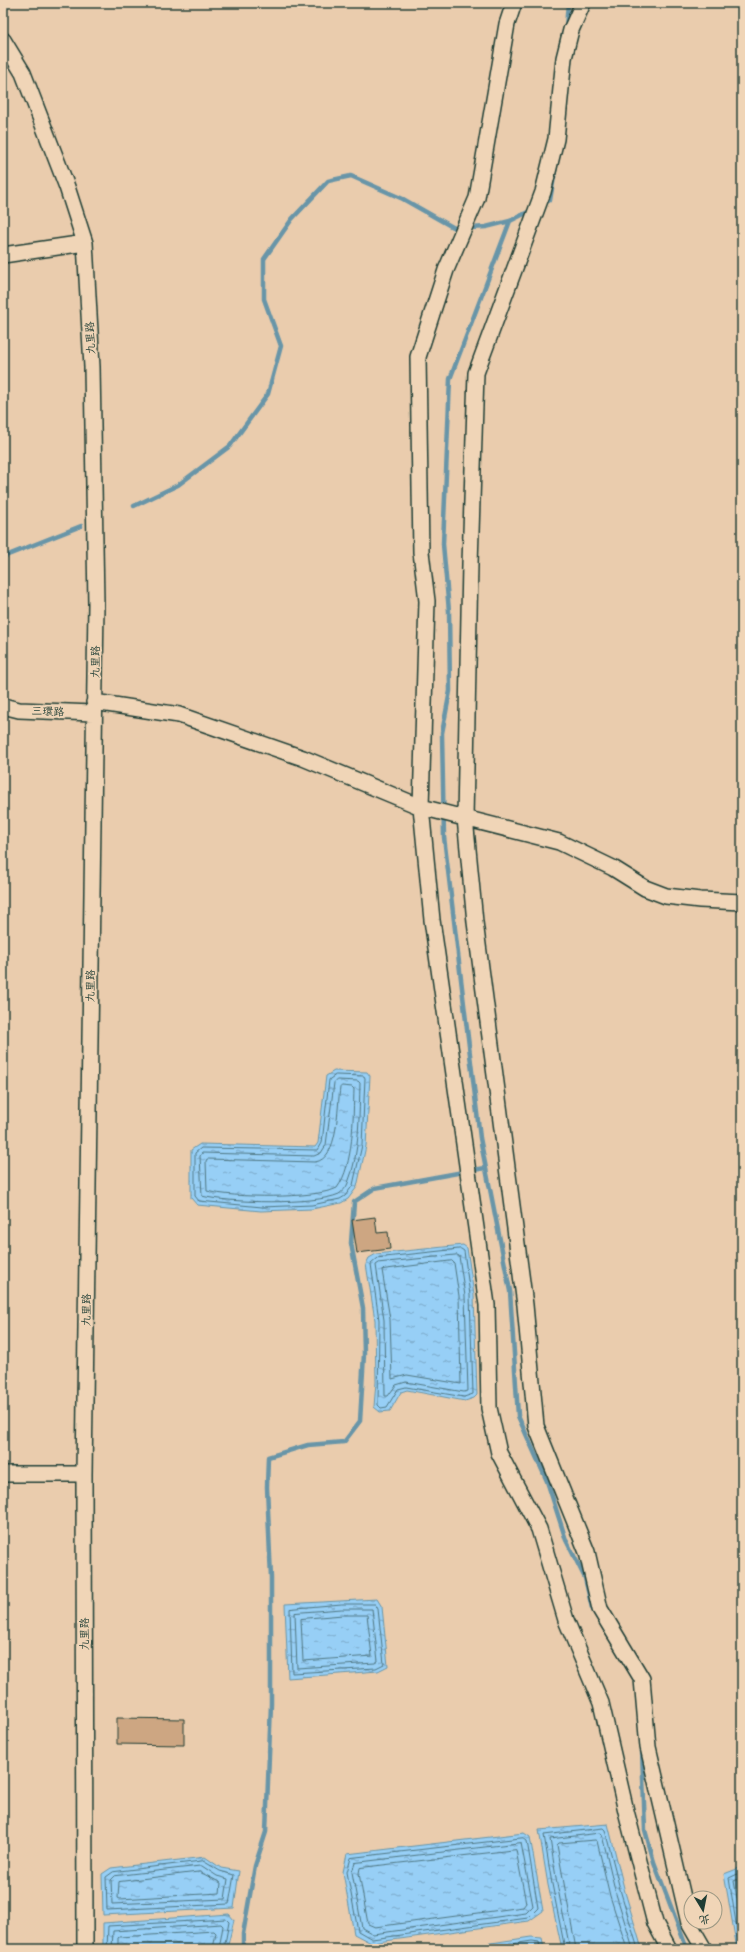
<svg xmlns="http://www.w3.org/2000/svg" width="745" height="1952" font-family="Kalam,'LXGW WenKai TC',sans-serif">
	<style>
		.water { fill: url(#water-ripples); stroke: #6795a8 }
		.lines { fill: none; stroke-linecap: round; stroke-linejoin: round }
		.shore { stroke: #4f7782; stroke-width: 1 }
		.stream { stroke: #6795a8; stroke-width: 4.5 }
		.building { fill: #cda682; stroke: #1f3d34 }
		.minor-casing { stroke: #1f3d34; stroke-width: 18 }
		.minor { stroke: #f0d5b7; stroke-width: 15 }
		.labels { text-anchor: middle; stroke-width: 3.5; stroke-linejoin: round; paint-order: stroke }
		.street-label { font-size: 11px; fill: #1f3d34; stroke: #f0d5b7 }
	</style>
	<defs>
		<pattern id="water-ripples" width="26" height="14" patternUnits="userSpaceOnUse"><rect width="26" height="14" fill="#97cff6"/><path d="M2 4q2-2 4 0t4 0M15 11q2-2 4 0t4 0" fill="none" stroke="#7ba9c8"/></pattern>
	</defs>
	<rect width="100%" height="100%" fill="#eaccad"/>
	<filter id="ink" filterUnits="userSpaceOnUse"><feTurbulence type="fractalNoise" baseFrequency=".025" numOctaves="2"/><feDisplacementMap in="SourceGraphic" scale="8" xChannelSelector="R" yChannelSelector="G"/><feConvolveMatrix kernelMatrix="1 2 1 2 8 2 1 2 1" color-interpolation-filters="sRGB"/></filter>
	<g filter="url(#ink)">
		<path class="water" d="M334,1071l33,1 3,4 -4,70 -9,41 -9,12 -7,4 -29,6 -51,2 -64,-6 -6,-7v-48l9,-6 115,3 3,-4 8,-67z
			M463,1245l4,3 7,47 3,100 -3,3 -9,3 -58,-11 -6,2 -11,19 -10,1 -6,-5 2,-25 -1,-62 -9,-56 3,-6 7,-4z
			M377,1599l5,8 6,59 -10,5 -90,7 -3,-74z
			M608,1824l17,68 17,57h-80l-14,-64 -9,-55z
			M524,1833l6,4 13,74 -14,10 -158,22 -17,-9 -11,-62 4,-18z
			M205,1857l16,11 18,3 -5,37 -131,7 -1,-41 9,-6z
			M742,1867v82h-5l-13,-75z
			M229,1914l5,6 -7,29h-124v-26z
			M531,1937l11,1 2,11h-93z"/>
		<g class="lines">
			<path class="shore" d="M336,1075l28,1 1,2 -3,67 -9,40 -8,11 -5,3 -28,6 -50,2 -63,-6 -4,-5v-43l6,-5 117,2 4,-7 7,-63z
				M337,1080l21,1 2,2c-1,30 0,71 -12,100 -1,4 -6,9 -9,11 -24,11 -112,9 -137,2l-2,-40 2,-3 112,3 7,-3 5,-8 8,-62z
				M342,1086l10,1 2,2c-1,28 0,76 -17,99 -22,11 -106,10 -130,3l-1,-30 1,-2 108,3c24,-3 22,-55 25,-74z
				M461,1249l3,2 6,44 3,99 -9,3 -58,-10 -8,2 -11,18 -6,1 -3,-3 1,-85 -8,-56 7,-6z
				M457,1255l2,1 6,40 3,95 -4,1 -58,-10 -10,3 -8,11h-3l-1,-76 -8,-55 3,-2z
				M452,1261l2,2 5,33 2,88 -54,-9 -15,4 -2,-60 -8,-49z
				M342,1604h33l3,5 6,55 -8,4 -84,5 -2,-64z
				M342,1609h30l6,52 -3,2 -78,5 -2,-55z
				M343,1615h24l5,41 -69,5 -2,-42z
				M523,1838l4,3 11,67 -10,10 -156,21 -14,-8 -11,-59 4,-14z
				M521,1843l12,63 -7,7 -153,21 -11,-6 -10,-56 3,-9z
				M516,1850l10,53 -3,4 -148,20 -7,-3 -9,-51 1,-5z
				M203,1861l17,10 14,4 -5,29 -122,6 -1,-33 7,-5z
				M202,1866l15,10 11,3 -3,20 -113,5 -1,-24 4,-4z
				M200,1872l21,11 -1,10 -100,6 -2,-1 1,-16z
				M742,1877l-8,4 8,46
				M107,1949l1,-23 118,-7 3,3 -5,27
				M112,1949l1,-18 108,-7 2,2 -4,23
				M118,1949v-11l1,-1 95,-6 2,2 -3,16
				M479,1949l53,-8 7,1 1,7
				M565,1949l-13,-65 -8,-49 59,-7 2,2 16,63 17,56
				M570,1949l-13,-65 -7,-45 50,-6 2,2 14,59 17,55
				M576,1949l-19,-104 2,-2 36,-3 2,1 13,55 17,53
				M740,1949l-11,-71 13,-6"/>
			<path class="stream" d="M566,28l2,-25
				M542,204l8,-4 6,-35
				M510,221l-60,158 -7,165 6,67 1,80 -8,42 2,104 36,301 30,153 8,125 29,65 19,59 19,38 7,30 3,5
				M134,506l44,-21 52,-39 38,-52 13,-48 -17,-47v-40l28,-40 36,-38 23,-5 52,23 53,30 30,-2 24,-6 22,-11
				M3,557l78,-31
				M642,1750l3,80 9,32 33,87
				M243,1949v-15l12,-68 11,-34 5,-128v-126l-4,-91 1,-30 40,-12 36,-3 16,-21 4,-67 -1,-46 -12,-65 3,-41 21,-14 110,-20"/>
		</g>
		<path class="building" d="M375,1217l2,16 11,-1 2,17 -33,4 -5,-33z
			M117,1718l67,1v26l-67,-1z"/>
		<g class="lines">
			<defs>
				<path id="minor" d="M514,3l-7,21 -30,174 -31,72 -28,87 3,195 6,49 -6,206 11,113 55,385 2,103 10,45 40,76 27,91 35,83 25,108 29,112 14,26
					M583,3l-12,27 -7,28 -8,81 -13,53 -67,181 -6,191 -5,254 10,104 50,383 11,121 51,126 13,57 42,70 6,68 41,176 15,26
					M3,40l20,33 44,114 18,56 7,124 4,237 -12,870 1,475
					M3,255l82,-12
					M94,702l85,13 124,43 118,49 138,35 54,26 32,20 21,8 34,4 42,2
					M3,706l16,4 74,3
					M3,1474h81"/>
			</defs>
			<use href="#minor" class="minor-casing"/>
			<use href="#minor" class="minor"/>
		</g>
	</g>
	<g class="labels">
		<g class="street-label">
			<text transform="translate(90 338) rotate(-93)" y="4">九里路</text>
			<text transform="translate(95 662) rotate(-89)" y="4">九里路</text>
			<text transform="translate(48 711) rotate(2)" y="4">三環路</text>
			<text transform="translate(90 986) rotate(-89)" y="4">九里路</text>
			<text transform="translate(86 1310) rotate(-89)" y="4">九里路</text>
			<text transform="translate(84 1634) rotate(-90)" y="4">九里路</text>
		</g>
	</g>
	<rect width="745" height="1952" fill="none" stroke="#f0d5b7" stroke-width="16"/>
	<rect x="8" y="8" width="729" height="1936" fill="none" stroke="#1f3d34" stroke-width="1.5" filter="url(#ink)"/>
	<g transform="translate(703 1910) rotate(170)"><circle r="19" fill="#f0d5b7" stroke="#9c9883"/>
	<path d="M0-3L7 15L0 10L-7 15Z" fill="#1f3d34"/>
	<text y="-6" font-size="11" font-weight="bold" text-anchor="middle" fill="#1f3d34">北</text>
	</g>
</svg>
